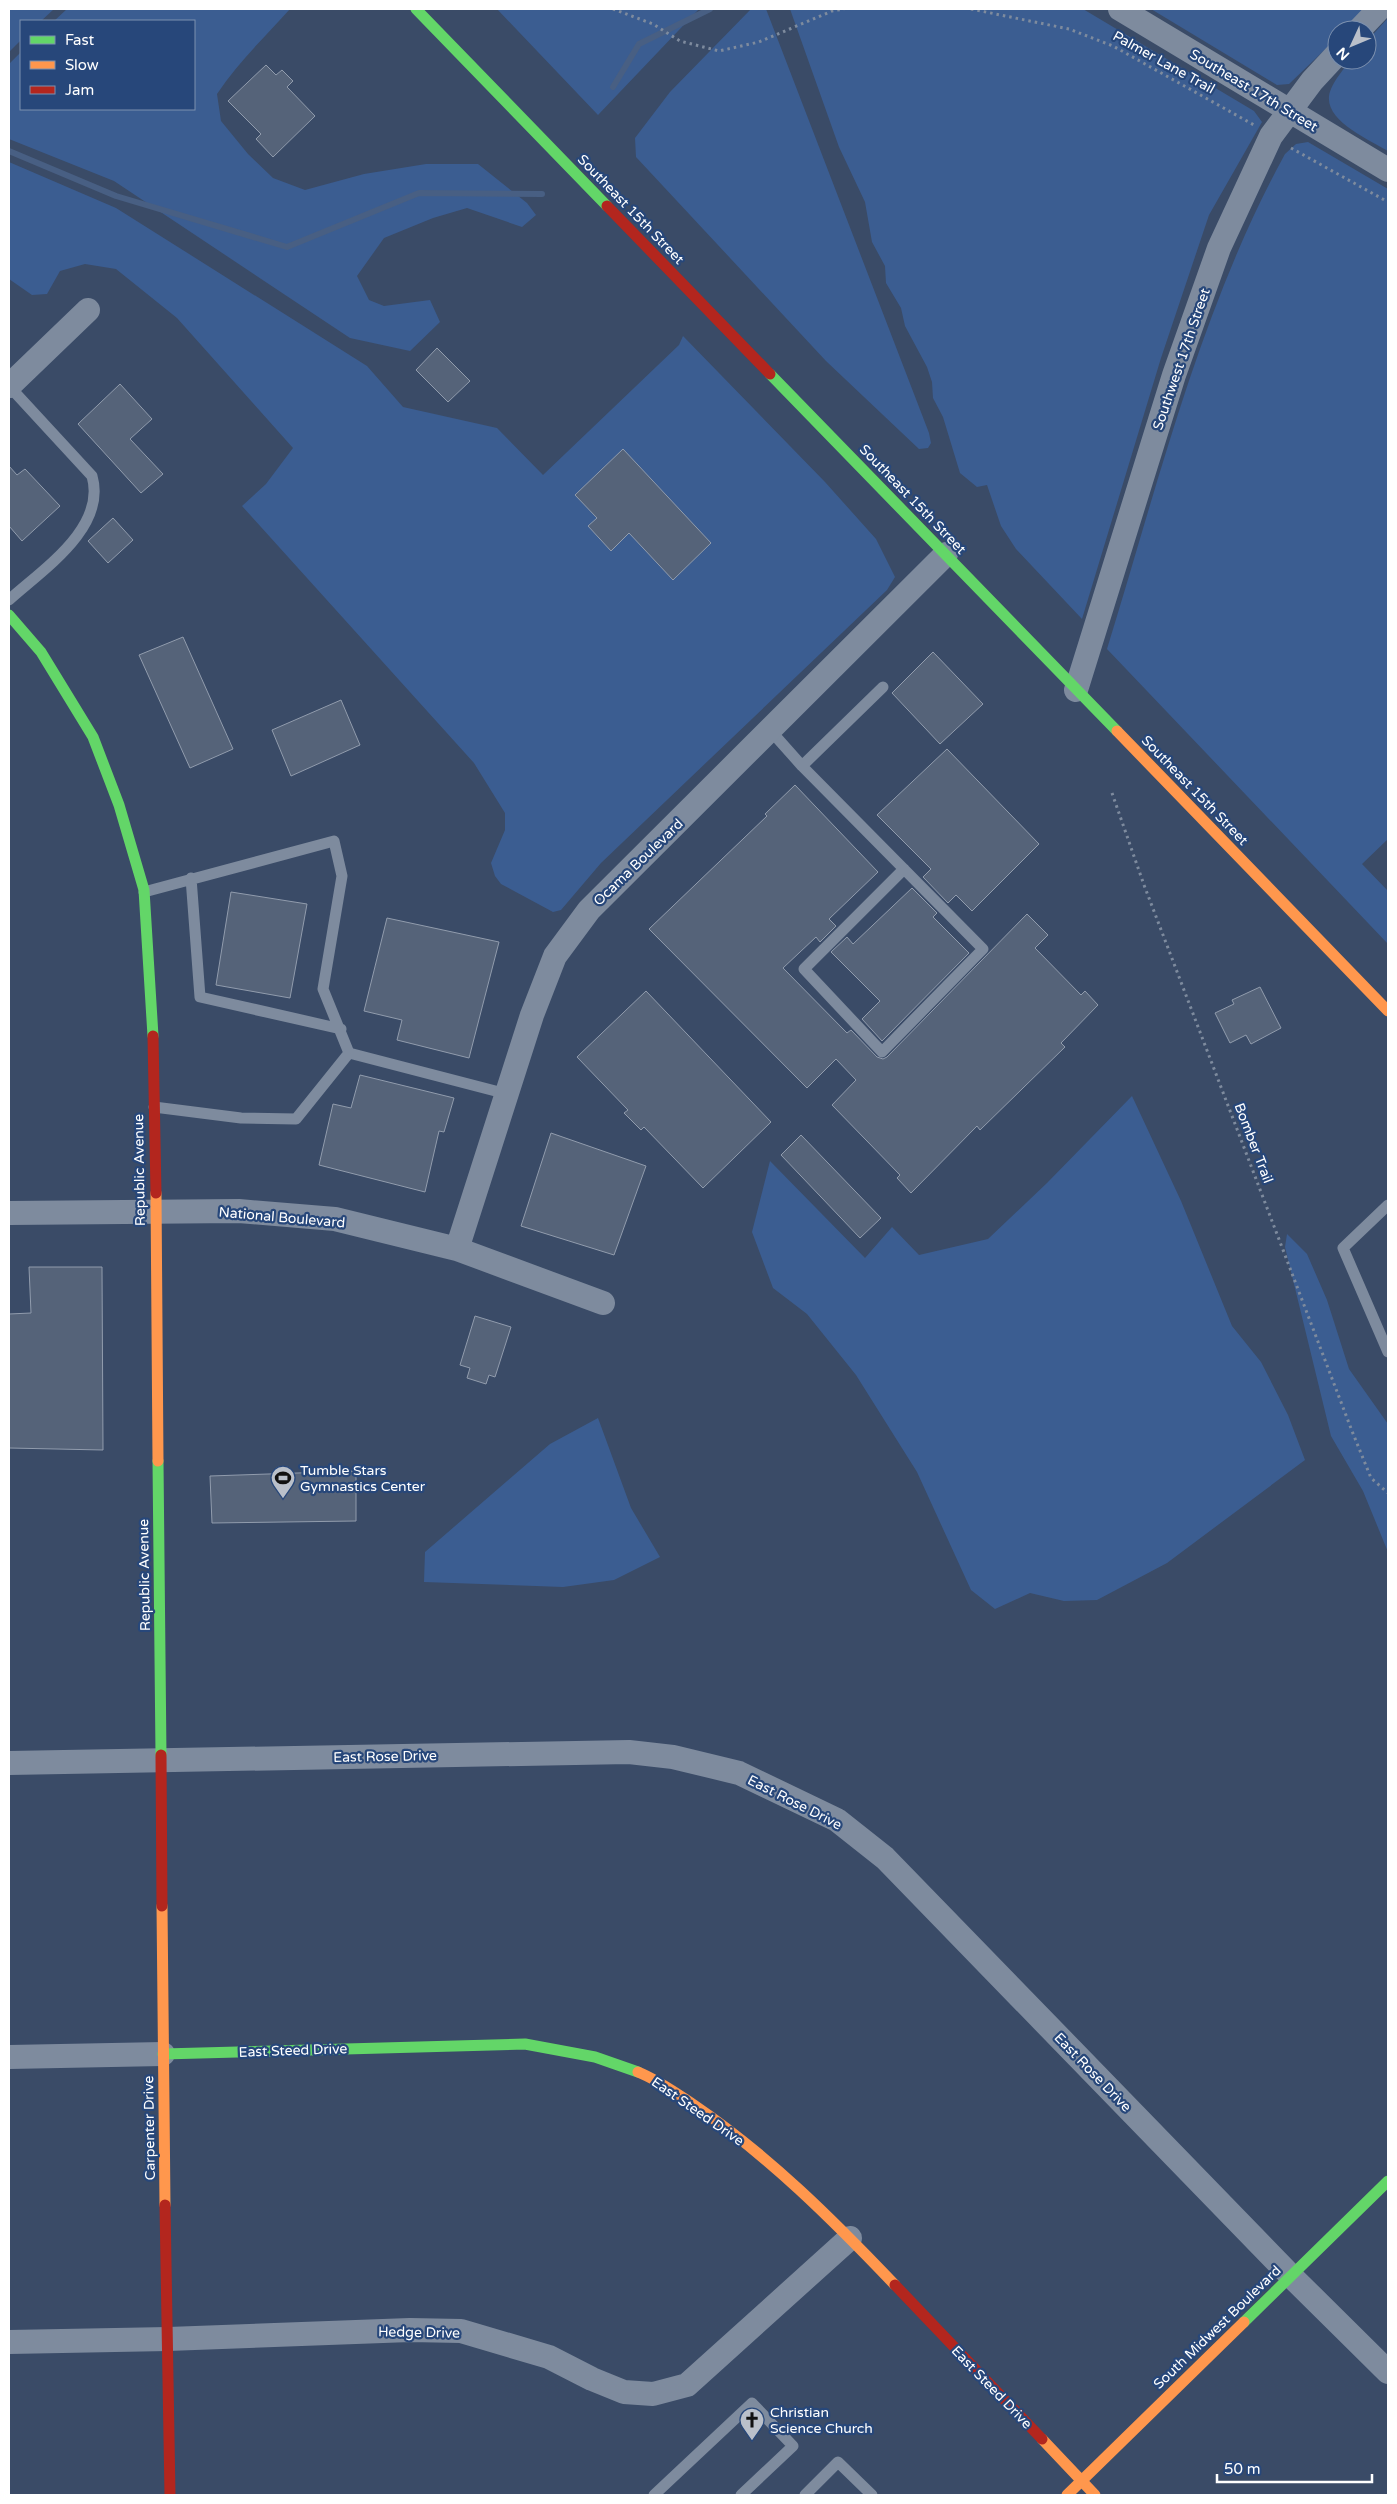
<svg xmlns="http://www.w3.org/2000/svg" width="1397" height="2504" font-family="'Varela Round',sans-serif">
	<style>
		.green { fill: #3b5d91 }
		.lines { fill: none; stroke-linecap: round; stroke-linejoin: round }
		.stream { stroke: #485f83; stroke-width: 6 }
		.building { fill: #556379; stroke: #919cad }
		.path { stroke: #7e8b9e; stroke-width: 3; stroke-dasharray: 2.5 4; stroke-linecap: butt }
		.lane { stroke: #7e8b9e; stroke-width: 11 }
		.street { stroke: #7e8b9e; stroke-width: 24 }
		.fast { stroke: #63d668; stroke-width: 11 }
		.slow { stroke: #ff974d; stroke-width: 11 }
		.jam { stroke: #b3261e; stroke-width: 11 }
		.labels { text-anchor: middle; stroke-width: 4.5; stroke-linejoin: round; paint-order: stroke }
		.street-label { font-size: 14px; fill: #fff; stroke: #27477a }
		.poi-label { font-size: 14px; fill: #fff; stroke: #27477a; text-anchor: start }
	</style>
	<rect width="100%" height="100%" fill="#3a4b67"/>
	<path class="green" d="M9,9h45l-13,12h-20v19l-12,12z
		M67,9h223c-25,28 -52,53 -73,85l4,27 27,33 25,24 32,12 59,-16 62,-10h52l49,39 9,12 -14,12 -55,-19 -34,10 -49,20 -27,38 12,24 15,6 46,-6 10,22 -30,29 -60,-13 -236,-157 -105,-42v-75l12,-12v57h173v-88h-140z
		M497,9h202l-101,106z
		M751,9h15l163,424 2,10 -3,5 -9,1 -93,-88 -190,-204 -1,-19 35,-46z
		M790,9h293l171,102 8,11 -53,93 -48,143 -79,261 -66,-70 -15,-23 -14,-41 -10,2 -17,-14 -17,-56 -10,-19 -1,-16 -5,-15 -22,-41 -4,-18 -15,-25 -1,-17 -13,-24 -7,-40 -26,-55z
		M1151,9h216l-22,21h-8v8l-48,46 -12,1z
		M1388,18v133c-20,-12 -70,-33 -57,-62 4,-10 13,-20 19,-29h17v-19z
		M1308,142l80,47v650l-26,25 26,27v53l-281,-295c51,-165 94,-342 178,-495l11,-10z
		M9,162l107,46 251,158 36,41 94,21 46,47 136,-130 4,-9 142,146 51,57 19,38 -8,13 -286,273 -40,47 -8,2 -52,-28 -6,-8 -4,-13 14,-33v-17l-31,-50 -232,-257 24,-22 27,-36 -116,-130 -61,-49 -31,-5 -25,7 -13,23 -15,1 -23,-16z
		M1132,1096l49,105 51,125 29,36 27,53 17,45 -138,103 -70,37 -33,1 -34,-8 -35,16 -24,-19 -54,-118 -61,-97 -49,-61 -34,-26 -21,-56 18,-71 95,97 27,-31 27,28 69,-16 59,-56z
		M1287,1234l20,20 20,46 22,69 39,55v128l-25,-61 -32,-55 -46,-189z
		M598,1418l33,90 29,49 -46,23 -51,7 -139,-5 1,-30 125,-108z"/>
	<g class="lines">
		<path class="stream" d="M613,87l26,-43 71,-35
			M9,151l107,45 171,51 132,-54 123,1"/>
	</g>
	<path class="building" d="M266,65l10,10 6,-5 11,11 -6,6 28,29 -42,41 -17,-18 5,-5 -33,-33z
		M437,348l33,33 -22,21 -32,-32z
		M120,384l32,35 -22,20 33,35 -22,19 -63,-69z
		M623,449l88,94 -38,37 -44,-47 -18,18 -23,-25 9,-8 -22,-23z
		M9,466l8,9 8,-6 35,37 -38,35 -13,-15z
		M113,518l20,22 -25,23 -20,-22z
		M183,637l50,112 -43,19 -51,-113z
		M933,652l50,52 -43,40 -48,-51z
		M341,700l19,45 -69,31 -19,-46z
		M947,749l92,95 -67,67 -16,-16 -8,8 -25,-26 8,-8 -54,-54z
		M795,785l83,87 -49,47 7,7 -16,16 -4,-5 -33,31 64,65 4,-3 26,27 6,2 4,-2 140,-143 21,21 -13,13 46,47 4,-4 13,14 -37,38 4,4 -85,83 -3,-4 -66,67 -14,-15 3,-3 -68,-70 24,-25 -20,-21 -29,29 -158,-159 118,-113 -2,-2z
		M912,888l25,25 -4,4 36,36 -87,88 -20,-22 18,-18 -49,-49 16,-15 6,7z
		M231,892l76,12 -17,94 -74,-13z
		M387,918l112,24 -30,116 -72,-18 5,-20 -38,-9z
		M1260,987l21,41 -30,16 -5,-9 -16,8 -15,-30 19,-9 -2,-4z
		M646,991l125,131 -68,66 -59,-61 -3,3 -17,-17 4,-3 -51,-53z
		M360,1075l94,23 -10,34 -5,-1 -14,61 -106,-27 14,-61 18,4z
		M551,1133l95,33 -32,89 -93,-29z
		M801,1135l80,83 -21,20 -79,-83z
		M29,1267h73l1,183 -94,-2v-134l22,-1z
		M475,1316l36,11 -16,50 -6,-2 -3,9 -19,-6 3,-10 -10,-3z
		M356,1471v50l-144,2 -2,-47z"/>
	<g class="lines">
		<path class="path" d="M613,9l40,15 27,17 39,10 40,-9 73,-31 12,-2
			M971,9l98,20 44,17 141,79
			M1291,148l97,54
			M1112,793l32,92 208,546 19,47 17,15"/>
		<path class="lane" d="M9,600c33,-30 98,-72 83,-124l-83,-90
			M770,730l32,36 81,-79
			M802,766l181,183 -101,103 -78,-83 100,-100
			M191,878l9,119 141,32
			M144,892l190,-51 8,35 -19,113 26,64
			M349,1053l158,41
			M154,1107l87,11 55,1 53,-66
			M1388,1205l-45,43 45,104
			M654,2495l98,-92 41,43 -52,49
			M805,2495l33,-33 34,33"/>
		<path class="street" d="M1120,9l268,161
			M1359,30l20,-21
			M9,386l79,-76
			M1076,690l98,-315 45,-127 52,-112 41,-55 25,-27
			M9,1213l230,-2 96,8 122,30 146,54
			M457,1249l75,-234 23,-59 34,-46 357,-356
			M9,1763l620,-11 44,5 66,16 98,47 48,38 406,418 97,96
			M9,2057l154,-3
			M9,2342l159,-3 242,-9 51,1 88,26 43,22 32,13 29,2 34,-9 163,-147"/>
		<path class="fast" d="M416,9l191,197
			M770,374l347,357
			M9,615l32,37 52,85 26,68 25,85 9,146
			M158,1461l3,294
			M163,2054l362,-10 70,13 43,15
			M1244,2322l144,-141"/>
		<path class="slow" d="M1117,731l271,280
			M156,1193l2,268
			M162,1906l3,299
			M638,2072c20,8 38,21 56,33 75,51 139,115 201,180
			M1042,2439l53,56
			M1067,2495l177,-173"/>
		<path class="jam" d="M607,206l163,168
			M153,1036l3,157
			M161,1755l1,151
			M165,2205l5,290
			M895,2285l147,154"/>
	</g>
	<defs>
		<symbol id="stadium-pin" viewBox="-11 -11 22 30"><path d="M0 17L-7.5 6A9.5 9.5 0 1 1 7.5 6Z" fill="#bac0ca" stroke="#27477a"/><path d="M0-5a6.5 5 0 1 0 0 10a6.5 5 0 1 0 0-10ZM-3.5-1.8h7v3.6h-7Z" fill="#111"/></symbol>
		<symbol id="church-pin" viewBox="-11 -11 22 30"><path d="M0 17L-7.5 6A9.5 9.5 0 1 1 7.5 6Z" fill="#bac0ca" stroke="#27477a"/><path d="M-1.2-6h2.4v3.5h3.3v2.4h-3.3V6h-2.4V-.1h-3.3v-2.4h3.3Z" fill="#111"/></symbol>
	</defs>
	<g fill-rule="evenodd">
		<use href="#stadium-pin" x="269" y="1464" width="28" height="38"/>
		<use href="#church-pin" x="738" y="2406" width="28" height="38"/>
	</g>
	<g class="labels">
		<g class="street-label">
			<text transform="translate(1164 62) rotate(29)" y="5">Palmer Lane Trail</text>
			<text transform="translate(1254 90) rotate(31)" y="5">Southeast 17th Street</text>
			<text transform="translate(631 209) rotate(46)" y="5">Southeast 15th Street</text>
			<text transform="translate(1181 359) rotate(-71)" y="5">Southwest 17th Street</text>
			<text transform="translate(913 499) rotate(46)" y="5">Southeast 15th Street</text>
			<text transform="translate(1195 790) rotate(46)" y="5">Southeast 15th Street</text>
			<text transform="translate(638 862) rotate(-44)" y="5">Ocama Boulevard</text>
			<text transform="translate(1254 1143) rotate(69)" y="5">Bomber Trail</text>
			<text transform="translate(139 1170) rotate(-91)" y="5">Republic Avenue</text>
			<text transform="translate(282 1217) rotate(5)" y="5">National Boulevard</text>
			<text transform="translate(144 1575) rotate(-91)" y="5">Republic Avenue</text>
			<text transform="translate(385 1756) rotate(-1)" y="5">East Rose Drive</text>
			<text transform="translate(795 1802) rotate(27)" y="5">East Rose Drive</text>
			<text transform="translate(293 2050) rotate(-2)" y="5">East Steed Drive</text>
			<text transform="translate(1093 2072) rotate(46)" y="5">East Rose Drive</text>
			<text transform="translate(698 2111) rotate(35)" y="5">East Steed Drive</text>
			<text transform="translate(149 2128) rotate(-91)" y="5">Carpenter Drive</text>
			<text transform="translate(1217 2327) rotate(-44)" y="5">South Midwest Boulevard</text>
			<text transform="translate(419 2332) rotate(1)" y="5">Hedge Drive</text>
			<text transform="translate(992 2387) rotate(46)" y="5">East Steed Drive</text>
		</g>
		<g class="poi-label">
			<text x="300" y="1475">Tumble Stars<tspan x="300" dy="16">Gymnastics Center</tspan></text>
			<text x="770" y="2417">Christian<tspan x="770" dy="16">Science Church</tspan></text>
		</g>
	</g>
	<rect width="1397" height="2504" fill="none" stroke="#ffffff" stroke-width="20"/>
	<rect x="20" y="20" width="175" height="90" fill="#27477a" stroke="#7d91af"/>
	<rect x="30" y="36" width="25" height="8" fill="#63d668" stroke="#7d91af"/>
	<text x="65" y="45" font-size="15" fill="#ffffff">Fast</text>
	<rect x="30" y="61" width="25" height="8" fill="#ff974d" stroke="#7d91af"/>
	<text x="65" y="70" font-size="15" fill="#ffffff">Slow</text>
	<rect x="30" y="86" width="25" height="8" fill="#b3261e" stroke="#7d91af"/>
	<text x="65" y="95" font-size="15" fill="#ffffff">Jam</text>
	<g transform="translate(1352 45) rotate(226)"><circle r="24" fill="#27477a" stroke="#7d91af"/>
	<path d="M0-4L9 19L0 12L-9 19Z" fill="#bac0ca"/>
	<text y="-8" font-size="14" font-weight="bold" text-anchor="middle" fill="#ffffff">N</text>
	</g>
	<path d="M1217 2474v8h155v-8" fill="none" stroke="#ffffff" stroke-width="2.5"/>
	<text x="1224" y="2474" font-size="15" fill="#ffffff" stroke="#27477a" stroke-width="4" paint-order="stroke">50 m</text>
</svg>
